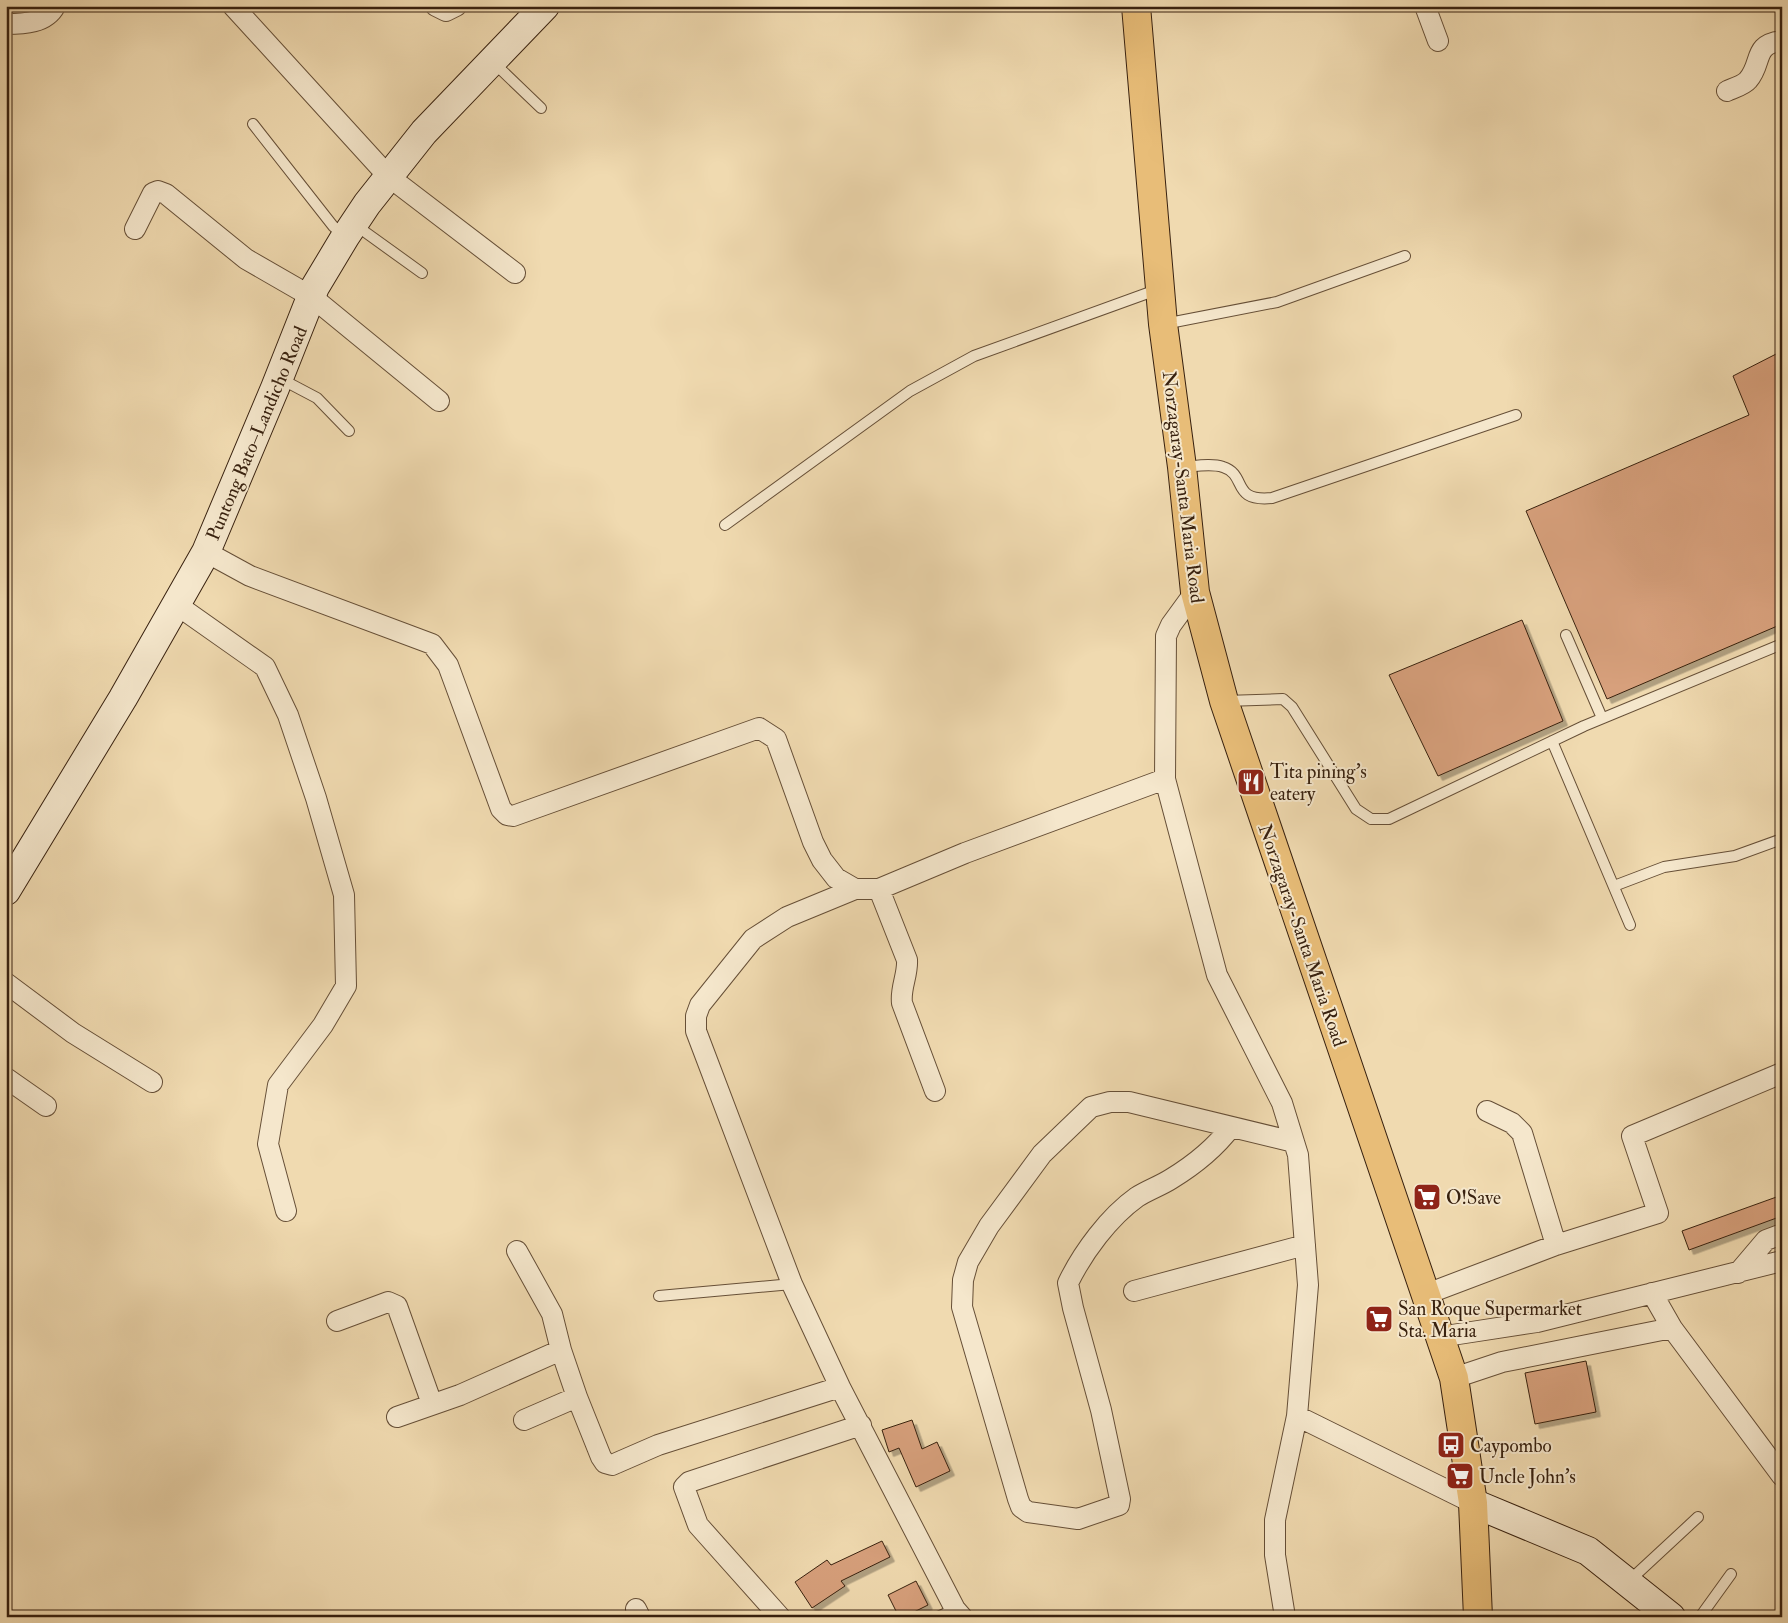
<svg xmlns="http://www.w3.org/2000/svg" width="1788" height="1623" font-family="'IM FELL Double Pica',serif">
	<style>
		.building { fill: #d7a07b; stroke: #38210f; filter: url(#shadow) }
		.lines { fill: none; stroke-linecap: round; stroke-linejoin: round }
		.lane-casing { stroke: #664f37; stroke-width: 12 }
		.street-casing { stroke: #664f37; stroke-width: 22 }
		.secondary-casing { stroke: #38210f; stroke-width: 30 }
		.primary-casing { stroke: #38210f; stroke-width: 30 }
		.lane { stroke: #f5e7cc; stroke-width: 10 }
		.street { stroke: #f5e7cc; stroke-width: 20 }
		.secondary { stroke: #f5e7cc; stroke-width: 28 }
		.primary { stroke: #e8bd78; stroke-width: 28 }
		.labels { text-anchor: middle; stroke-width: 4; stroke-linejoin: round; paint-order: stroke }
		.street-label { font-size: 19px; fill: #38210f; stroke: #f5e7cc }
		.poi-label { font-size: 19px; fill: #38210f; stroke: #f5e7cc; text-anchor: start }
	</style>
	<defs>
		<filter id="shadow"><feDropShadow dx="4.5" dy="4.5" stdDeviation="0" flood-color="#0004"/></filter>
	</defs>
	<rect width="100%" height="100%" fill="#f0dab0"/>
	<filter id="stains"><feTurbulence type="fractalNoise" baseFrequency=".004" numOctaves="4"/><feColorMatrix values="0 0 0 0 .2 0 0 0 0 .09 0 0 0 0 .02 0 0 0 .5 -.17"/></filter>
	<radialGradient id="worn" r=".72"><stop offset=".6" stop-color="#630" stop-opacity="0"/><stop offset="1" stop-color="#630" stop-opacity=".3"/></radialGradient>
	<path class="building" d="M1782,351v273l-175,75 -81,-188 223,-96 -16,-39z
		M1522,620l41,101 -125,55 -49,-101z
		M1782,1195v21l-93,34 -7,-19z
		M1586,1361l10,51 -61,12 -10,-51z
		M912,1420l10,29 15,-7 13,29 -34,16 -17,-39 -10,4 -7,-22z
		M882,1541l8,16 -49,24 4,5 -33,22 -17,-26 32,-22 4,5z
		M916,1581l12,24 -24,12h-5l-11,-22z"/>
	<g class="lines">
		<defs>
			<path id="lane" d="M493,62l48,46
				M253,124l80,102 11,10
				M354,224l68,49
				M1164,324l113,-22 128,-46
				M281,379l36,19 32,33
				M1184,467c12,-1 28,-4 39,0 25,8 7,35 49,31l244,-83
				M725,525l185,-134 64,-35 185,-67
				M1566,635l36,83
				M1225,701l58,-2 9,8 64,102 15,10h18l195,-93 198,-82
				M1552,741l78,184
				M1614,886l50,-19 71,-11 47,-17
				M659,1296l133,-12
				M1629,1581l69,-64
				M938,1617l17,-8
				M1700,1617l31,-43"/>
			<path id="street" d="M233,6l155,170 127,97
				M436,6l10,5 10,-5
				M1425,6l13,35
				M6,24c18,0 40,-1 49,-18
				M1727,91c7,-3 17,-6 21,-11 15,-17 4,-36 34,-39
				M135,229l18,-36 5,-2 8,3 80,65 66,38 127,104
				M206,552l44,24 182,68 16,21 53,144 6,6 6,1 246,-88 17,11 37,103 9,18 14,18 19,11h24
				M1195,592l-24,33 -5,11 -1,143 52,196 65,128 16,52 10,130 -11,131 -22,104v35l10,62
				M177,605l88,62 23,48 28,83 28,97 2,91 -23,39 -45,60 -10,59 18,67
				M855,889l-68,28 -34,22 -53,66 -4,11v15l96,253 48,103 115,222 7,8
				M6,983l67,50 79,49
				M6,1078l40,28
				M935,1091l-33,-88c-2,-15 6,-28 5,-43l-28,-71 86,-36 200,-74
				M1487,1111l25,12 10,10 34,112
				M1231,1127c-16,21 -37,38 -60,52 -11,7 -23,11 -34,18 -28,20 -54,55 -69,86l5,25 28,102 19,89 -1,6 -41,14 -50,-7 -7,-5 -3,-8 -56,-192 1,-27 5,-18 21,-36 53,-72 49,-47 19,-5h19l165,40
				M517,1251l35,63 9,36
				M1738,1273l28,-33 16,-6
				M1134,1291l171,-46
				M1652,1293l20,35 110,148
				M1424,1295l132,-50 102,-32 -26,-77 150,-63
				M337,1321l51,-19 9,4 35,98
				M1439,1337l98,-15 245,-61
				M1454,1378l48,-16 170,-34
				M1297,1416l176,87
				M397,1417l63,-22 101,-45 16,47
				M524,1420l53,-23 24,60 4,6 7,2 46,-20 182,-58
				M636,1609l4,8
				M780,1617l-82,-92 -14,-38 5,-5 172,-57"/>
			<path id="secondary" d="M6,891l117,-193 83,-146 69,-164 40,-101 30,-50 22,-33 57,-72 121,-126
				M1473,1503l115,48 83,66"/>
			<path id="primary" d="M1136,6l27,318 19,143 13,125 29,109 230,677 19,125 5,114"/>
		</defs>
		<use href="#lane" class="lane-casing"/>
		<use href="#street" class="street-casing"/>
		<use href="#secondary" class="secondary-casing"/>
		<use href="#primary" class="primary-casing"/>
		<use href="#lane" class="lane"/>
		<use href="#street" class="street"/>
		<use href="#secondary" class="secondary"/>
		<use href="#primary" class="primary"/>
	</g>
	<defs>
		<symbol id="restaurant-square" viewBox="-11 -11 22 22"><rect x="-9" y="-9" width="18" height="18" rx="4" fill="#8f2418" stroke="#f5e7cc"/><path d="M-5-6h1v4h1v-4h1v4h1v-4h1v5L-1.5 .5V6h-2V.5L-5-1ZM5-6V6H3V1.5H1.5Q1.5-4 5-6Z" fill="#fff"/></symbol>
		<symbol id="supermarket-square" viewBox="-11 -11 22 22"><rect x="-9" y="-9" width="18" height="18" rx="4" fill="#8f2418" stroke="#f5e7cc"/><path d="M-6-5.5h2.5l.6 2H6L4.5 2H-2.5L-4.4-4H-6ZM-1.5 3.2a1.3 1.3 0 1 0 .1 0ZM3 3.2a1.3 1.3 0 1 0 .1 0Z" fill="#fff"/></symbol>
		<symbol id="bus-square" viewBox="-11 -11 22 22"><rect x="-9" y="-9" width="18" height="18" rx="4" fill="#8f2418" stroke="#f5e7cc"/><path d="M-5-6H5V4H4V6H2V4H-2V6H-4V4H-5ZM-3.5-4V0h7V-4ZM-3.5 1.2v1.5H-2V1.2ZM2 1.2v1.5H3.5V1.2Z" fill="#fff"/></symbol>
	</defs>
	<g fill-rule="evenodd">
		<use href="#restaurant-square" x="1235" y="766" width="32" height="32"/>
		<use href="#supermarket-square" x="1411" y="1181" width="32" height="32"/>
		<use href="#supermarket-square" x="1363" y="1303" width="32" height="32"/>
		<use href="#bus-square" x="1435" y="1429" width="32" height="32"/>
		<use href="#supermarket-square" x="1444" y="1460" width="32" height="32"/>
	</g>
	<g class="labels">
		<g class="street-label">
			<text transform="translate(256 433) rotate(-67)" y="7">Puntong Bato–Landicho Road</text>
			<text transform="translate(1184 487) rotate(83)" y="7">Norzagaray-Santa Maria Road</text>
			<text transform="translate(1303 935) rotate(71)" y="7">Norzagaray-Santa Maria Road</text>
		</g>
		<g class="poi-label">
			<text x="1270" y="778">Tita pining's<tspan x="1270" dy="22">eatery</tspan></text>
			<text x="1446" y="1204">O!Save</text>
			<text x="1398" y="1315">San Roque Supermarket<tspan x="1398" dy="22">Sta. Maria</tspan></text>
			<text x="1470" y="1452">Caypombo</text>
			<text x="1479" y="1483">Uncle John's</text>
		</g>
	</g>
	<rect width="1788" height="1623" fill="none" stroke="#f0dab0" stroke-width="25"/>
	<rect x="8" y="8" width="1773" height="1608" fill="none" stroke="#38210f" stroke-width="2.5"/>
	<rect x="12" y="12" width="1763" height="1598" fill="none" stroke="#38210f"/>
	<rect width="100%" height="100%" filter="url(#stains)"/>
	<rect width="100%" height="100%" fill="url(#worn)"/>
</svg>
